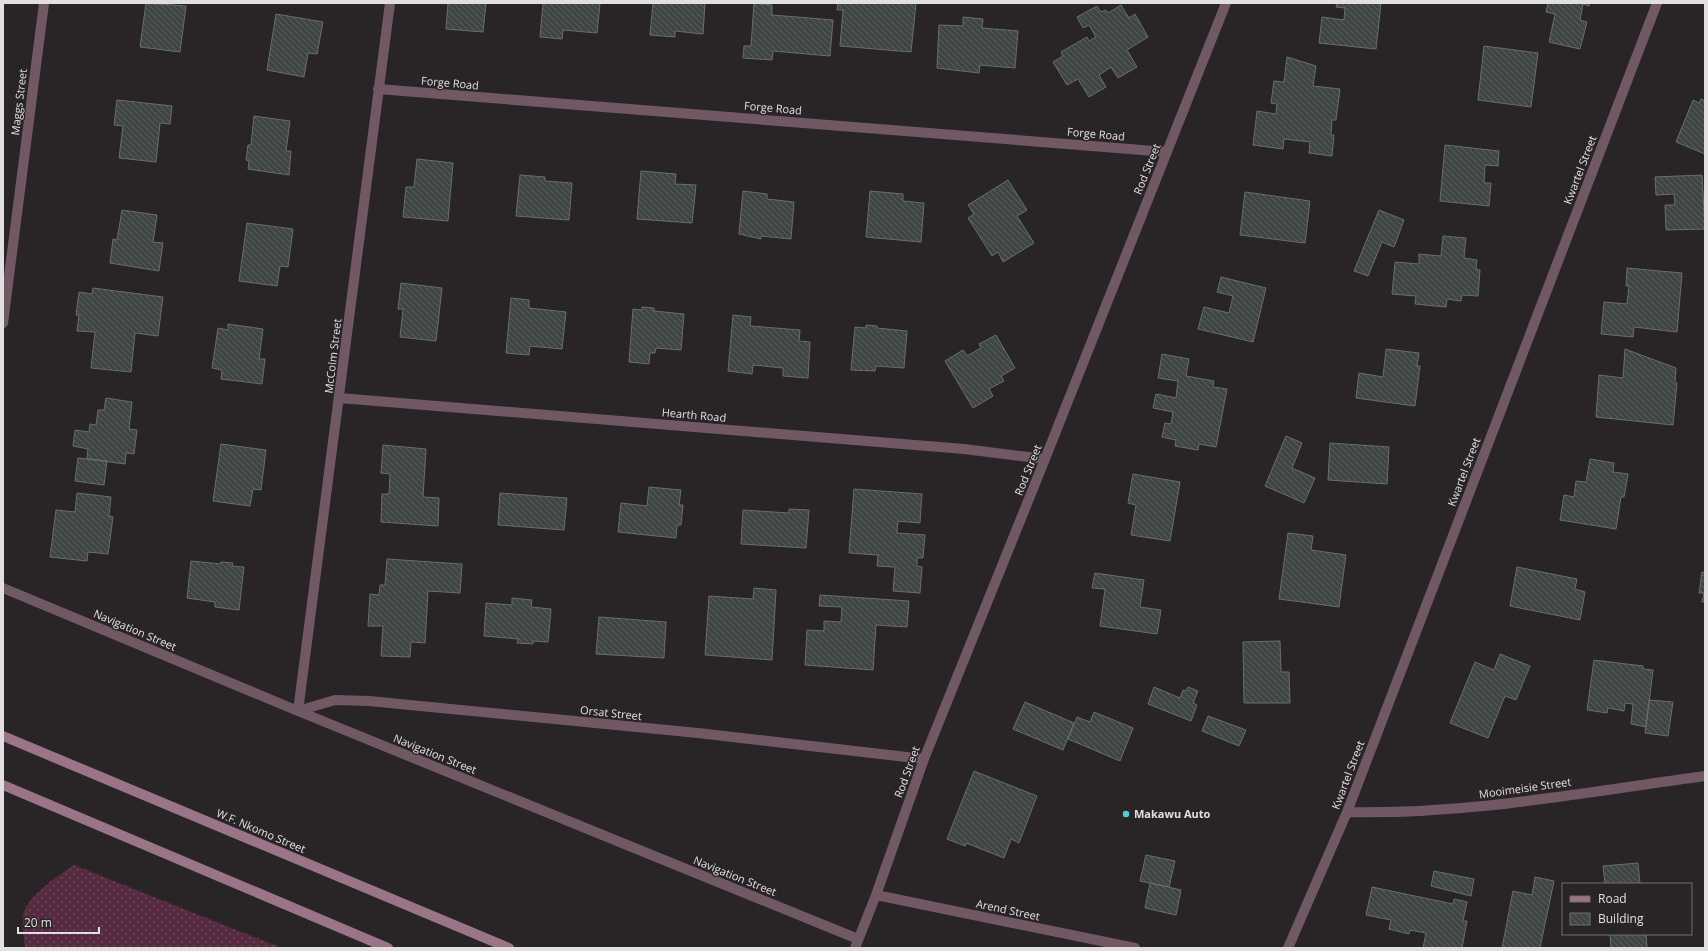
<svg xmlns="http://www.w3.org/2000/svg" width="1708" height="951" font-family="'Open Sans',sans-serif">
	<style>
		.grass { fill: url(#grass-dots) }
		.building { fill: url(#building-back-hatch); stroke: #686e6e }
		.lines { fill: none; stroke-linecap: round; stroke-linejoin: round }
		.minor { stroke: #705964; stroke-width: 10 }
		.secondary { stroke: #9a7587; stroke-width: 10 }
		.poi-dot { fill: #52ccd6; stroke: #292527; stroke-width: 1.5 }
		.labels { text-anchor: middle; stroke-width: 3; stroke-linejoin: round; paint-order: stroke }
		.street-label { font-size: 11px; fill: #e2dfe1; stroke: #292527 }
		.poi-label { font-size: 11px; font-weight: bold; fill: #e2dfe1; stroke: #292527; text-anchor: start }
	</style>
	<defs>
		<pattern id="grass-dots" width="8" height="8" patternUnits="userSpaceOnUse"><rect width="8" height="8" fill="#562b42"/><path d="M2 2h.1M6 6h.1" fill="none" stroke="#6e495d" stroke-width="1.8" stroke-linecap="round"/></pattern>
		<pattern id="building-back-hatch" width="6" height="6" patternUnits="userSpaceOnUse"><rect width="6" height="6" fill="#3f4545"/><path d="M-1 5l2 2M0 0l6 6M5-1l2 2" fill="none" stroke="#5a5f60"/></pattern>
	</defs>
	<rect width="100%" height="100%" fill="#292527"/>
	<path class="grass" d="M74,865l208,83h-257c-1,-10 -3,-21 -2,-31 1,-19 36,-42 51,-52z"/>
	<path class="building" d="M146,3l40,3 -6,46 -40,-5z
		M448,3h38l-3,29 -37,-3z
		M543,3h57l-3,30 -34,-3 -1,9 -22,-2z
		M653,3h52l-2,31 -28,-3v6l-25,-2z
		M754,3l18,2v10l61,5 -3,36 -57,-5 -1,9 -29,-2 1,-12h7z
		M838,3h78l-5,49 -71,-6 3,-36h-6z
		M1337,3h44l-5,46 -57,-6 3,-26 22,3 1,-12 -9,-1z
		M1548,3h41v3l-6,-2 -3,16 7,2 -7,27 -31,-7 6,-28 -9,-2z
		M1121,5l8,13 6,-4 13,23 -21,13 10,17 -19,11 -7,-11 -12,8 7,12 -17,10 -11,-18 -11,6 -14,-23 10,-6 -2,-4 26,-15 2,4 7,-4 -7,-12 -6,3 -6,-11 20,-11 4,6 5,-2 2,3z
		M276,14l47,8 -6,32 -9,-1 -4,24 -37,-7z
		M963,17l20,2 -1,9 36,3 -3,37 -35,-3 -1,8 -42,-5 2,-43 24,1z
		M1484,46l54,7 -7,54 -53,-7z
		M1287,57l29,9 -3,20 27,3 -4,31h-4l-1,15h3l-2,21 -23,-3 1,-11 -26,-3 -1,10 -30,-4 4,-34 19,3 1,-10 -6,-1 3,-22 10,1z
		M1701,99l4,2v53l-29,-12 17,-42 6,3z
		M117,100l55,6 -2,18 -10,-1 -4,39 -37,-4 4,-32 -9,-1z
		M254,116l36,5 -4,30h5l-2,24 -41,-6 1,-8 -3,-1 2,-15h3z
		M1445,145l54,6 -1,15 -13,-1 -1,18h7l-2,23 -49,-5z
		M417,159l36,4 -5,58 -45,-4 3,-30h8z
		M641,171l35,3 -1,10 21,1 -4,38 -55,-4z
		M520,175l25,2v4l27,2 -3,37 -53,-4z
		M1702,175l3,54 -39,1 -1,-25h10l-1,-11 -18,1 -1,-18z
		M1008,180l19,30 -10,6 17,27 -31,19 -5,-10 -6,4 -24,-38 6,-4 -6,-9z
		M743,191l24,3v5l27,3 -3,37 -30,-3v3l-22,-5z
		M870,191l33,3v7l21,2 -3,39 -55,-5z
		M1245,192l65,9 -5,42 -65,-8z
		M122,210l35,5 -4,27 10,1 -4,28 -49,-8 3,-24 4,1z
		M1379,210l25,10 -10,27 -12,-5 -14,34 -14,-5z
		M247,223l46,6 -5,38 -8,-1 -3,20 -38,-5z
		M1443,236l23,2 -2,20 13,2 -1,9 4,1 -2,26 -16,-1 -1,6 -14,-2 -1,8 -31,-3 1,-8 -24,-2 3,-32 24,2v-10l22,2z
		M1627,268l55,5 -5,59 -43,-5 -1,10 -32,-3 3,-32 23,2 2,-18h-3z
		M1221,277l45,11 -13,54 -55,-13 6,-22 25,6 4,-17 -16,-4z
		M401,283l41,5 -6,53 -36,-4 3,-28h-5z
		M93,288l70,9 -5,39 -23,-3 -4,39 -40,-4 4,-36 -18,-1 2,-16h-3l3,-23 13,2z
		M511,298l18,2v8l37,4 -4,37 -32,-3 -1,9 -23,-2z
		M642,307l12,1v3l30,3 -3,36 -25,-2 -1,5h-5l-1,11 -20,-2 4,-53 9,1z
		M733,315l18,2 -1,9 50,4 -1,11 11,1 -2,36 -25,-2v-8l-30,-3 -1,9 -24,-3z
		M228,324l35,5 -4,30h6l-3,25 -41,-5 1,-9 -10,-2 6,-40 10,2z
		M866,325l11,1v2l30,3 -3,37 -28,-2 -1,5 -24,-1 4,-43 11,1z
		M996,335l19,33 -14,8 3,5 -15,8 4,7 -20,12 -28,-47 18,-11 4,6 14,-8 -2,-4z
		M1386,349l33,4 -2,13h3l-5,40 -59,-8 3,-25 24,4z
		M1625,349l51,19 -1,14 2,1 -4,42 -77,-8 3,-42 24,3z
		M1162,354l27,5 -3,17 28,5 -1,6 14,2 -11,58 -17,-3 -1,6 -23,-4 1,-6 -14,-3 3,-14 6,1 2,-12 -20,-4 3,-14 20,4 2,-17 -20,-3z
		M106,398l26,4 -3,27 8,1 -3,24 -8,-1 -1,11 -38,-5 1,-10 -15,-3 2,-16 14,2 1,-8 6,1 2,-15h6z
		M1286,436l16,7 -10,25 23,10 -11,25 -39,-17z
		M1330,443l59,4 -2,37 -59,-4z
		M221,444l45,6 -5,40 -8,-1 -3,17 -37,-5z
		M383,445l43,4 -3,48 16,1 -1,28 -57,-4 1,-28h7l1,-20 -9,-1z
		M78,458l29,3 -3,24 -29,-4z
		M1590,459l24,4 -1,9 15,2 -4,23h-3l-5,32 -56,-9 4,-25 10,2 2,-16 10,1z
		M1133,474l47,8 -10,59 -39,-6 5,-30 -8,-2z
		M649,487l32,3 -2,15h4l-2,20h-4l-1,13 -58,-6 3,-29 26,3z
		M854,489l68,5 -2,29 -22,-2 -1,12 28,2 -2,23h-6v8l5,1 -2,26 -27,-2 2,-24 -18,-1 1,-11 -29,-2z
		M77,493l34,4 -2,19 4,1 -5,37 -20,-2 -1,9 -37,-4 6,-47 19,2z
		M500,493l67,5 -3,32 -66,-5z
		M789,509l20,1 -3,38 -65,-4 2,-34 46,3z
		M1288,533l25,3 -2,14 35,5 -7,52 -60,-8z
		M387,559l75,5 -2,29 -32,-2 -3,52 -14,-1 -1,15 -29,-1 2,-30h-15l2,-32 9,1 1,-10h5z
		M191,561l30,3v-2l12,1 -1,3 12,1 -5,43 -24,-3v-5l-28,-4z
		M1517,567l60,12 -2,10 10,3 -5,28 -70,-14z
		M1702,572l3,1v29h-3l2,-9h-5z
		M1095,573l49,7 -4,27 21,3 -4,24 -57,-8 5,-37 -13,-1z
		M754,588l22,2 -4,70 -67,-5 4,-59 44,3z
		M820,595l89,6 -2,26 -31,-2 -3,45 -68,-5 2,-35 17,1v-10l17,1 1,-15 -23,-1z
		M512,598l20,2 -1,7 20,2 -3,33 -15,-1v3l-16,-1 1,-4 -34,-3 2,-33 26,2z
		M599,617l67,5 -2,36 -68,-4z
		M1280,641l1,31h8l1,31h-46l-1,-61z
		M1500,654l30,12 -14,34 -11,-4 -17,42 -38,-15 25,-61 19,8z
		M1594,660l49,6v3l10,1 -7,57 -15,-3 2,-20 -8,-1 -1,8 -16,-3 -1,5 -20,-3z
		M1154,687l26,11 3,-8 3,1 2,-4 10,4 -5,12 4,2 -6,16 -43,-17z
		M1649,700l24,2 -5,34 -23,-3z
		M1025,702l49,21 -11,27 -50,-21z
		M1094,712l39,16 -13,33 -52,-22 9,-22 13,5z
		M1208,716l38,14 -7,16 -37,-15z
		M974,771l63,25 -18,47 -8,-4 -7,19 -38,-15 -1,3 -18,-7z
		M1146,855l29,6 -6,26 -29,-6z
		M1638,863l2,21h-35l-2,-18z
		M1434,871l40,8 -3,17 -40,-10z
		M1535,877l19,4 -14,67h-38l11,-57 19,4z
		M1150,883l31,7 -5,25 -31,-7z
		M1372,887l81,17 1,-5 13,3 -4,19h4l-5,27h-39l3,-15 -16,-3 -1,4 -20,-5 2,-9 -25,-5z
		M1610,934h36l1,14h-36z"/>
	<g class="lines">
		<path class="minor" d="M390,3l-92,708 37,-11 34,1 329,32 226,26
			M378,89l789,63
			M3,323l41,-320
			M339,398l625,51 81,10
			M3,588l295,123 560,228
			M1347,812c120,3 239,-20 358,-36
			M876,895l259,53
			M855,948l21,-53 48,-136 121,-300 181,-456
			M1288,948l59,-136 310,-809"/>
		<path class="secondary" d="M3,736l506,212
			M3,785l385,163"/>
	</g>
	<circle class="poi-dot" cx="1126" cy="814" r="4"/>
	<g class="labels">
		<g class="street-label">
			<text transform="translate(450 83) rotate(5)" y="4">Forge Road</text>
			<text transform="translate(19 102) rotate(-83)" y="4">Maggs Street</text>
			<text transform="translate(773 108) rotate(5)" y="4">Forge Road</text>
			<text transform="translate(1096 134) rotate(5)" y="4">Forge Road</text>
			<text transform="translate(1147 169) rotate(-68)" y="4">Rod Street</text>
			<text transform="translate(1580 170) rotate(-69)" y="4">Kwartel Street</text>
			<text transform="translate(333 356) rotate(-83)" y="4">McColm Street</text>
			<text transform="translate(694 415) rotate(5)" y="4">Hearth Road</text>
			<text transform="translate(1028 470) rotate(-68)" y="4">Rod Street</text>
			<text transform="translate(1464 472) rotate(-69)" y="4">Kwartel Street</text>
			<text transform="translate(135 630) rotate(23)" y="4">Navigation Street</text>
			<text transform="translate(611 713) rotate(6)" y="4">Orsat Street</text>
			<text transform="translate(435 754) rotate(22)" y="4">Navigation Street</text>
			<text transform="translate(907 772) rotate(-70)" y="4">Rod Street</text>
			<text transform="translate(1348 775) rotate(-69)" y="4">Kwartel Street</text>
			<text transform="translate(1525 788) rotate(-8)" y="4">Mooimeisie Street</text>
			<text transform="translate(261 831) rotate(23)" y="4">W.F. Nkomo Street</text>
			<text transform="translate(735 876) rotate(22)" y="4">Navigation Street</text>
			<text transform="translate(1008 910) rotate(12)" y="4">Arend Street</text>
		</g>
		<g class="poi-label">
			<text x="1134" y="818">Makawu Auto</text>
		</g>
	</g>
	<rect width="1708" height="951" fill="none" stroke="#e2dfe1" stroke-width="8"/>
	<rect x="1562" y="883" width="130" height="52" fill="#292527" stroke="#736f71"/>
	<rect x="1570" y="896" width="20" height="6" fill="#9a7587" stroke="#736f71"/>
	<text x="1598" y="903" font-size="12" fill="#e2dfe1">Road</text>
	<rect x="1570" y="913" width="20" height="12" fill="url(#building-back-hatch)" stroke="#736f71"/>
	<text x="1598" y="923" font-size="12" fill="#e2dfe1">Building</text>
	<path d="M18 927v6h81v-6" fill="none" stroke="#e2dfe1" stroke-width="2"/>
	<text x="24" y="927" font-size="12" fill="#e2dfe1" stroke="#292527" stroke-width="3" paint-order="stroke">20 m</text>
</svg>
